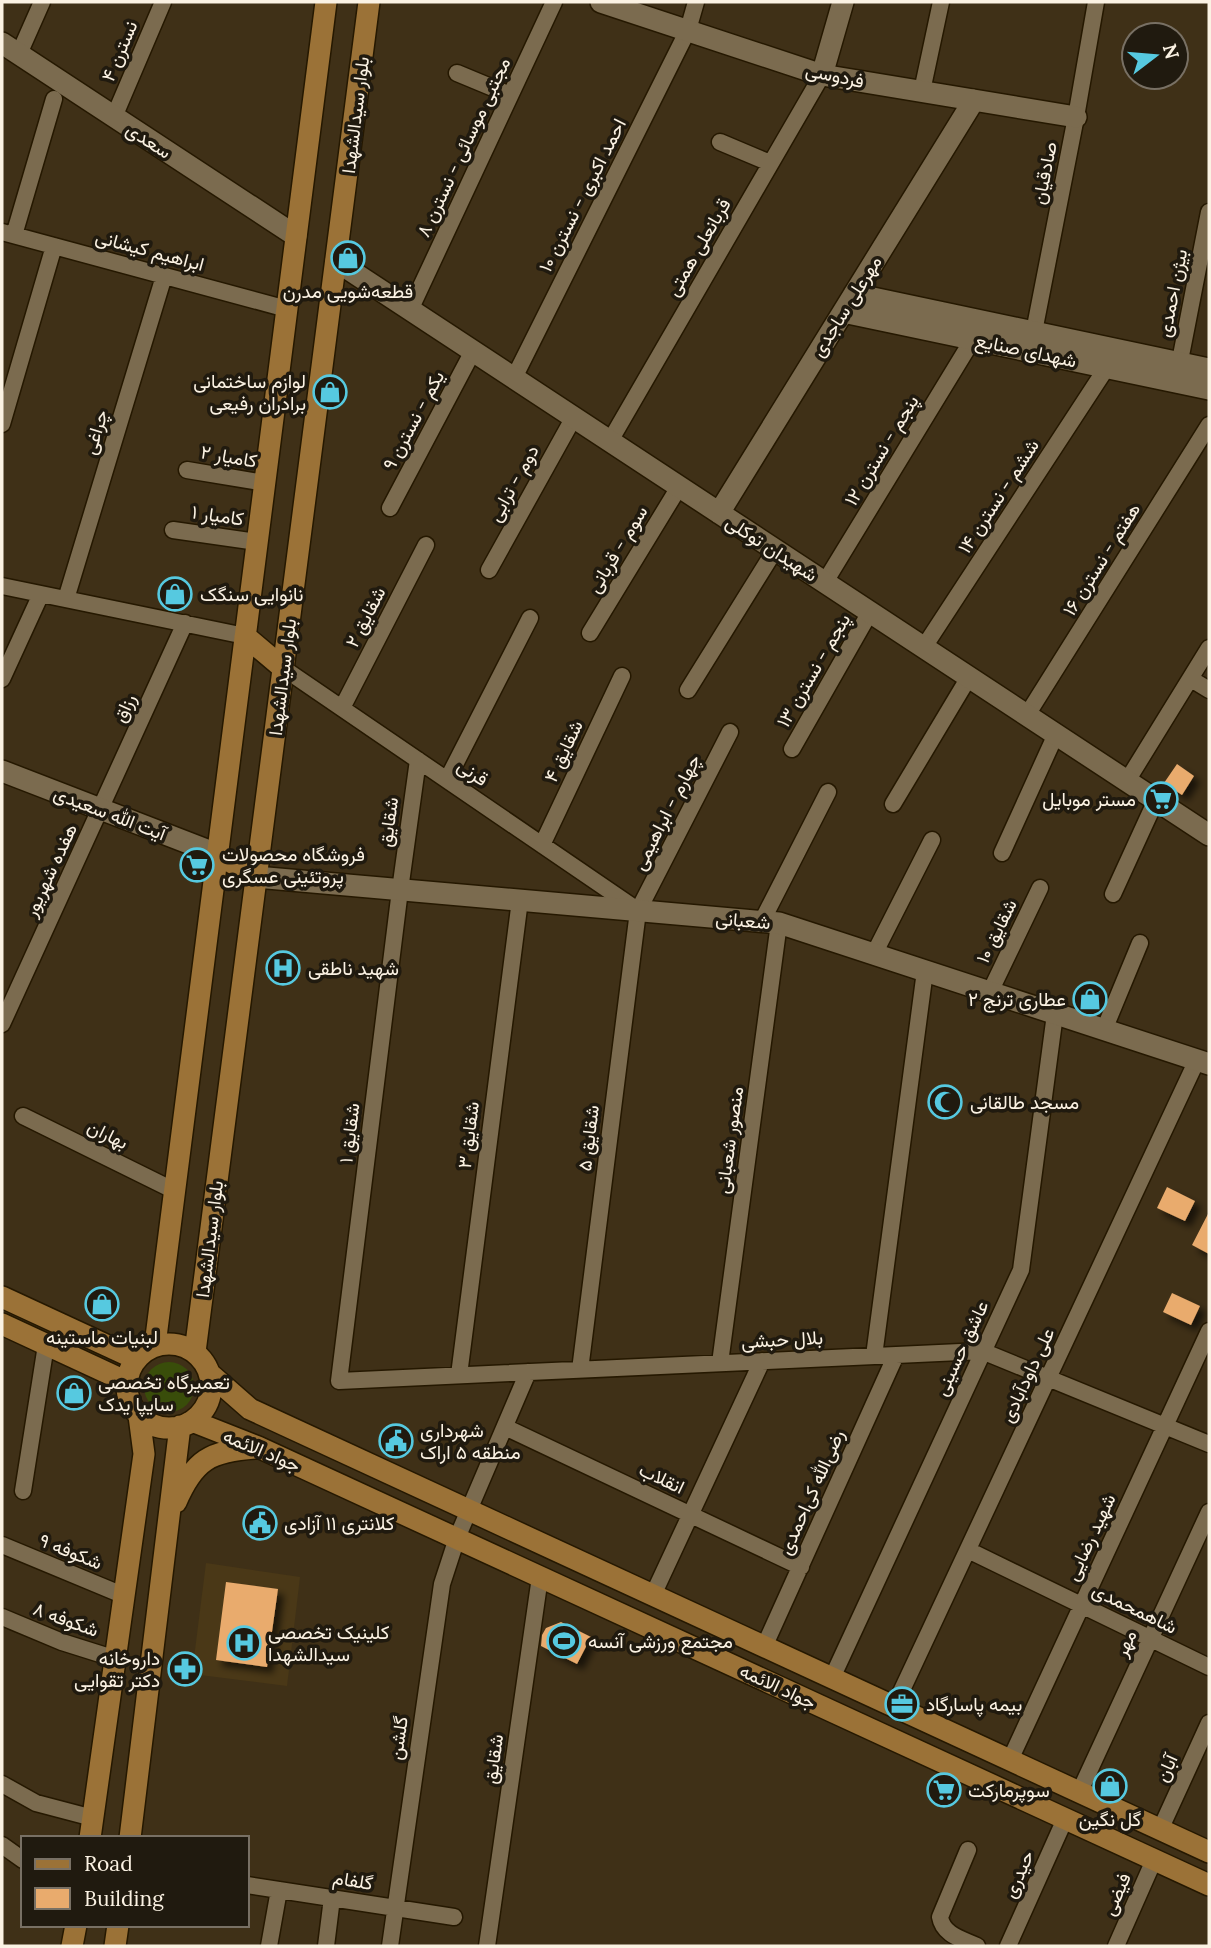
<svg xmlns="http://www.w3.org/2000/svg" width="1211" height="1948" font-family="Lora,Vazirmatn,serif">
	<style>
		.built { fill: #4a3817 }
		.green { fill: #394d0a }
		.building { fill: #e9ab6d; filter: url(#shadow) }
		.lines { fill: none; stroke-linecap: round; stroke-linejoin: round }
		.minor-casing { stroke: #251800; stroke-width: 19 }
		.tertiary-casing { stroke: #251800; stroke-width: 24 }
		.secondary-casing { stroke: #251800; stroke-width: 24 }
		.minor { stroke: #7b6b4f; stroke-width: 16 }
		.tertiary { stroke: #7b6b4f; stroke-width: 21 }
		.secondary { stroke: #9b7237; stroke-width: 21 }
		.labels { text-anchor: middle; stroke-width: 7; stroke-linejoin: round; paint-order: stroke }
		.street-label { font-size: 19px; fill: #fbf2e3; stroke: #201a0f }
		.poi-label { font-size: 19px; fill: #fbf2e3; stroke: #201a0f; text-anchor: start }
	</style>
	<defs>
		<filter id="shadow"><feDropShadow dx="6" dy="6" stdDeviation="3.5" flood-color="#0009"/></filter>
	</defs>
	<rect width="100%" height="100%" fill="#3f3017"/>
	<path class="built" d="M206,1563l94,14 -13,109 -95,-12z"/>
	<path class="green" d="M144 1387a25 25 0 1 1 50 0a25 25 0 1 1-50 0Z"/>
	<path class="building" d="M1177,764l17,12 -12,19 -18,-12z
		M1167,1187l28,14 -10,20 -28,-13z
		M1209,1212v42l-17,-9z
		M1172,1293l28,13 -9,19 -28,-13z
		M226,1582l52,7 -11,78 -51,-7z
		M561,1622l30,15 -14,27 -36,-18 1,-11 4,-7z"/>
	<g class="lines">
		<defs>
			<path id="minor" d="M19,54l23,-52
				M457,73l53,22
				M922,91l19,-89
				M114,117l49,-115
				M720,142l50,21
				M2,232l285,77
				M14,235l40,-136
				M410,310l144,-308
				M1032,342l44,-225 20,-115
				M1178,371l31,-159
				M514,378l174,-348 8,-28
				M2,424l52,-178
				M610,441l212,-366
				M187,470l78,13
				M390,508l83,-157
				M173,530l84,12
				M489,570l85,-153
				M825,582l148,-243
				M2,586l243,50
				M66,599l98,-323
				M590,633l89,-146
				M924,647l183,-280
				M283,668l353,241
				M2,679l39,-85
				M1191,679l18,11
				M688,690l87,-140
				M342,708l84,-163
				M1027,715l182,-290
				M792,749l78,-137
				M418,760l-18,130 -61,491 643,-30 227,93
				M447,780l83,-162
				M1127,781l82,-133
				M893,804l76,-127
				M542,845l80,-169
				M1002,853l54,-119
				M1113,894l43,-94
				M762,921l66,-129
				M874,954l58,-114
				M990,992l50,-104
				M2,1024l183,-401
				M1104,1030l36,-87
				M23,1116l152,75
				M874,1356l51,-385
				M720,1363l59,-440
				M580,1370l58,-459 92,-179
				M459,1375l61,-475
				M505,1427l296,140
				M23,1491l23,-146
				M2,1545l123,51
				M968,1550l241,117
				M653,1595l109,-234
				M2,1617l60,25 54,17
				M764,1647l132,-292
				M832,1678l189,-408 34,-256
				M894,1707l303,-647
				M1010,1760l199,-429
				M2,1784l34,19 57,15
				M1079,1793l130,-281
				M1160,1830l49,-107
				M2,1845l21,15
				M968,1850l-28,67c3,18 22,22 37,29
				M247,1885l207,32
				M269,1946l10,-56
				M326,1946l6,-48
				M390,1946l52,-362 15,-46 71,-166
				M487,1946l53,-369
				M1008,1946l57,-127
				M1116,1946l38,-86"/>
			<path id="tertiary" d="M601,2l221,73 254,42
				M2,43l294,193
				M822,75l21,-73
				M336,261l873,574
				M854,294l355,75
				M843,312l366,77
				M719,513l255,-413
				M2,771l215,83
				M256,877l523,46 430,141"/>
			<path id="secondary" d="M245,636l38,32
				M217,854l39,23
				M2,1297l134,62
				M2,1324l125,58
				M127 1386a42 42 0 1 1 84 0a42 42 0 1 1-84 0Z
				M155,1345l171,-1343
				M195,1352l174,-1350
				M210,1374l40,35 959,443
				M192,1421l66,26 951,438
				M176,1502c18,-42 34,-51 79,-54
				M90,1838l54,-384 -5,-38
				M130,1838l50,-412
				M72,1946l4,-21
				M115,1946l3,-21"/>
		</defs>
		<use href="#minor" class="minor-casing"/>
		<use href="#tertiary" class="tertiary-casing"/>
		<use href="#secondary" class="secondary-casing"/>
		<use href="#minor" class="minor"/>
		<use href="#tertiary" class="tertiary"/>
		<use href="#secondary" class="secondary"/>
	</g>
	<defs>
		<symbol id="shop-ring" viewBox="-11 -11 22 22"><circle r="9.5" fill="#201a0f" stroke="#56c9e0" stroke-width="1.5"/><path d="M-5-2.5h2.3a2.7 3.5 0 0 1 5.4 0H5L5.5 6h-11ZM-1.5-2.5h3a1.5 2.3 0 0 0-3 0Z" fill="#56c9e0"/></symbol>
		<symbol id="supermarket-ring" viewBox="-11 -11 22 22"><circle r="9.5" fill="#201a0f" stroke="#56c9e0" stroke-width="1.5"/><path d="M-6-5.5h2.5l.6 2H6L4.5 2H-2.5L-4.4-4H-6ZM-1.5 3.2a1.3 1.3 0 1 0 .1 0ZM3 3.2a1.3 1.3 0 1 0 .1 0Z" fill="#56c9e0"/></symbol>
		<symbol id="hospital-ring" viewBox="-11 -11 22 22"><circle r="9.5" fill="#201a0f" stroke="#56c9e0" stroke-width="1.5"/><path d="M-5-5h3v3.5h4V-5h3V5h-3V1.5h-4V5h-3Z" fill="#56c9e0"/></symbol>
		<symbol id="mosque-ring" viewBox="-11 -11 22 22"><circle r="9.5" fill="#201a0f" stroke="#56c9e0" stroke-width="1.5"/><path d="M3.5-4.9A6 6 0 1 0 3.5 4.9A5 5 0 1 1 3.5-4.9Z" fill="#56c9e0"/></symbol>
		<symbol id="civic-ring" viewBox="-11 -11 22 22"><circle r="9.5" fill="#201a0f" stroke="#56c9e0" stroke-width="1.5"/><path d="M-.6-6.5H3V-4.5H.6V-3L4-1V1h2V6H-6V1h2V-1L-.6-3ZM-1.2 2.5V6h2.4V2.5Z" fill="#56c9e0"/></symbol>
		<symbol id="stadium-ring" viewBox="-11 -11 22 22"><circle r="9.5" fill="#201a0f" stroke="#56c9e0" stroke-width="1.5"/><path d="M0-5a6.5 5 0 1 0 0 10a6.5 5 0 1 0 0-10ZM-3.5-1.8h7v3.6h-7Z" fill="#56c9e0"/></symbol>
		<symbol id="pharmacy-ring" viewBox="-11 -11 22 22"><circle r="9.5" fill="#201a0f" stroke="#56c9e0" stroke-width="1.5"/><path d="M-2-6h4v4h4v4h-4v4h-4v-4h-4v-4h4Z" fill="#56c9e0"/></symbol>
		<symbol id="office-ring" viewBox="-11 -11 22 22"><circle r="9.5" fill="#201a0f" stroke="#56c9e0" stroke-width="1.5"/><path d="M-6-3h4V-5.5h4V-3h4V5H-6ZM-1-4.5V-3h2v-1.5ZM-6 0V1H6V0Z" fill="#56c9e0"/></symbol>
	</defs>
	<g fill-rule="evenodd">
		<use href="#shop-ring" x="329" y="239" width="38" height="38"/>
		<use href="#shop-ring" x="311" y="373" width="38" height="38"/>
		<use href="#shop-ring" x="156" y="575" width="38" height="38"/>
		<use href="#supermarket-ring" x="1142" y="780" width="38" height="38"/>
		<use href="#supermarket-ring" x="178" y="846" width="38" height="38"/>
		<use href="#hospital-ring" x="264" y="949" width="38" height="38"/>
		<use href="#shop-ring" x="1071" y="980" width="38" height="38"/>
		<use href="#mosque-ring" x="926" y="1083" width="38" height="38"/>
		<use href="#shop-ring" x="83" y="1285" width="38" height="38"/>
		<use href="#shop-ring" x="55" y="1374" width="38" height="38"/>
		<use href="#civic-ring" x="377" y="1422" width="38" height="38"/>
		<use href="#civic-ring" x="241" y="1504" width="38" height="38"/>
		<use href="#stadium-ring" x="545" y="1622" width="38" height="38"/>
		<use href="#hospital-ring" x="225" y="1624" width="38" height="38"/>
		<use href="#pharmacy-ring" x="166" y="1650" width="38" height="38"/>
		<use href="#office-ring" x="883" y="1685" width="38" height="38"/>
		<use href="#shop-ring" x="1091" y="1767" width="38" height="38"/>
		<use href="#supermarket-ring" x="925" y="1771" width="38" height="38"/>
	</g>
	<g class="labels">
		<g class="street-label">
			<text transform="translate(119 51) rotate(-67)" y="7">نسترن ۴</text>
			<text transform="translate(835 75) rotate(12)" y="7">فردوسی</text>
			<text transform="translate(355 115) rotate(-83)" y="7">بلوار سیدالشهدا</text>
			<text transform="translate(149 140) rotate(33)" y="7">سعدی</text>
			<text transform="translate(463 147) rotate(-65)" y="7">مجتبی موسائی - نسترن ۸</text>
			<text transform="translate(1044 173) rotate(-79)" y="7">صادقیان</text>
			<text transform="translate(582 195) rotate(-63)" y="7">احمد اکبری - نسترن ۱۰</text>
			<text transform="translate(698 247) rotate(-60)" y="7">قربانعلی همتی</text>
			<text transform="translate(150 250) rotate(15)" y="7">ابراهیم کیشانی</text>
			<text transform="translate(1172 293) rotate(-79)" y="7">بیژن احمدی</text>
			<text transform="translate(846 306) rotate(-58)" y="7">مهرعلی ساجدی</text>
			<text transform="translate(1026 350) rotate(12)" y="7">شهدای صنایع</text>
			<text transform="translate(413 420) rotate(-62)" y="7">یکم - نسترن ۹</text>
			<text transform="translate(95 432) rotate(-73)" y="7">چراغی</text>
			<text transform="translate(881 450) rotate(-59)" y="7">پنجم - نسترن ۱۲</text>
			<text transform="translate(229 456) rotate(10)" y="7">کامیار ۲</text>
			<text transform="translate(513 483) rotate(-61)" y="7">دوم - ترابی</text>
			<text transform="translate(998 496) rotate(-57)" y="7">ششم - نسترن ۱۴</text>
			<text transform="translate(218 515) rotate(8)" y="7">کامیار ۱</text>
			<text transform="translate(772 548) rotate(33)" y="7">شهیدان توکلی</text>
			<text transform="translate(617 549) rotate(-59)" y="7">سوم - قربانی</text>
			<text transform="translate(1101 559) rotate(-58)" y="7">هفتم - نسترن ۱۶</text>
			<text transform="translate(365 617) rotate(-63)" y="7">شقایق ۲</text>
			<text transform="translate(813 670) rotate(-60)" y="7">پنجم - نسترن ۱۳</text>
			<text transform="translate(282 677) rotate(-83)" y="7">بلوار سیدالشهدا</text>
			<text transform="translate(124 708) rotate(-66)" y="7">رزاق</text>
			<text transform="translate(563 751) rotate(-65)" y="7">شقایق ۴</text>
			<text transform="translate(473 772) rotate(34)" y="7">قرنی</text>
			<text transform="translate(666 812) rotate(-63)" y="7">چهارم - ابراهیمی</text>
			<text transform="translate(110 813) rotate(21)" y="7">آیت الله سعیدی</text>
			<text transform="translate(388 822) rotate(-82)" y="7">شقایق</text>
			<text transform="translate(50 870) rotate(-65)" y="7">هفده شهریور</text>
			<text transform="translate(743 920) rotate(5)" y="7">شعبانی</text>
			<text transform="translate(996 931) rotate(-64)" y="7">شقایق ۱۰</text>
			<text transform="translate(349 1133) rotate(-83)" y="7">شقایق ۱</text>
			<text transform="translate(108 1134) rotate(26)" y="7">بهاران</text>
			<text transform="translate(468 1135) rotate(-83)" y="7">شقایق ۳</text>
			<text transform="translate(588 1138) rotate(-83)" y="7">شقایق ۵</text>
			<text transform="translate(729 1140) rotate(-82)" y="7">منصور شعبانی</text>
			<text transform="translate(209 1239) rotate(-83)" y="7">بلوار سیدالشهدا</text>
			<text transform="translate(782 1339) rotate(-3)" y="7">بلال حبشی</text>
			<text transform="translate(961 1348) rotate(-65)" y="7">عاشق حسینی</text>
			<text transform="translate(1027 1375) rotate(-65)" y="7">علی داودآبادی</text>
			<text transform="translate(262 1450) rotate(23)" y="7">جواد الائمه</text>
			<text transform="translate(662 1478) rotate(25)" y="7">انقلاب</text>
			<text transform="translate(811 1492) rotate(-66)" y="7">رضی‌الله کی‌احمدی</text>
			<text transform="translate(1090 1537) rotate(-65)" y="7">شهید رضایی</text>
			<text transform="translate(71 1551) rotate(22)" y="7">شکوفه ۹</text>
			<text transform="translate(1135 1608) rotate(26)" y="7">شاهمحمدی</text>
			<text transform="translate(66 1619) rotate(20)" y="7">شکوفه ۸</text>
			<text transform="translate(1125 1643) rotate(-65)" y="7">مهر</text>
			<text transform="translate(778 1686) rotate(25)" y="7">جواد الائمه</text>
			<text transform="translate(398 1738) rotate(-82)" y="7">گلشن</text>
			<text transform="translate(493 1759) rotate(-82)" y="7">شقایق</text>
			<text transform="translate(1166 1768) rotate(-66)" y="7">آبان</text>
			<text transform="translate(1018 1874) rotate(-66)" y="7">حیدری</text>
			<text transform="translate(353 1880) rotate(9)" y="7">گلفام</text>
			<text transform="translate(1116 1894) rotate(-66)" y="7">فیضی</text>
		</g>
		<g class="poi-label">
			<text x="348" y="298" text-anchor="middle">قطعه‌شویی مدرن</text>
			<text x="306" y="388" text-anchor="end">لوازم ساختمانی<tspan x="306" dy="22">برادران رفیعی</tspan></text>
			<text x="200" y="601">نانوایی سنگک</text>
			<text x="1136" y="806" text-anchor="end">مستر موبایل</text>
			<text x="222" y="861">فروشگاه محصولات<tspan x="222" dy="22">پروتئینی عسگری</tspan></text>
			<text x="308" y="975">شهید ناطقی</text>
			<text x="1066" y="1006" text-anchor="end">عطاری ترنج ۲</text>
			<text x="970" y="1109">مسجد طالقانی</text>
			<text x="102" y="1344" text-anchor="middle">لبنیات ماستینه</text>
			<text x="98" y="1389">تعمیرگاه تخصصی<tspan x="98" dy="22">سایپا یدک</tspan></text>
			<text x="420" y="1437">شهرداری<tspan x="420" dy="22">منطقه ۵ اراک</tspan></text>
			<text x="284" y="1530">کلانتری ۱۱ آزادی</text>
			<text x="268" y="1639">کلینیک تخصصی<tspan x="268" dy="22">سیدالشهدا</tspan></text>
			<text x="588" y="1648">مجتمع ورزشی آنسه</text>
			<text x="160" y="1665" text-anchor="end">داروخانه<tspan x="160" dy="22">دکتر تقوایی</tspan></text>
			<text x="926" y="1711">بیمه پاسارگاد</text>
			<text x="968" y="1797">سوپرمارکت</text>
			<text x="1110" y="1826" text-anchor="middle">گل نگین</text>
		</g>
	</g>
	<rect width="1211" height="1948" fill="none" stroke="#fbf2e3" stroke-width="7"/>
	<rect x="21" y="1836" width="228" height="91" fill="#201a0f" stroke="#787064" stroke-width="2"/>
	<rect x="35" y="1859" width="35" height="10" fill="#9b7237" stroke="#787064" stroke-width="2"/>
	<text x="84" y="1871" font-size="21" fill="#fbf2e3">Road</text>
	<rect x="35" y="1888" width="35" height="21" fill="#e9ab6d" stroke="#787064" stroke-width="2"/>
	<text x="84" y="1906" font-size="21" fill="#fbf2e3">Building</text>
	<g transform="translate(1155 56) rotate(74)"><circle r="33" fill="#201a0f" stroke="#787064" stroke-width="2"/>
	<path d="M0-5L12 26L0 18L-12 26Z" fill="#56c9e0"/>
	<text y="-10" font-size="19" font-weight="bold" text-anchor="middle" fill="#fbf2e3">N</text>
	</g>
</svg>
